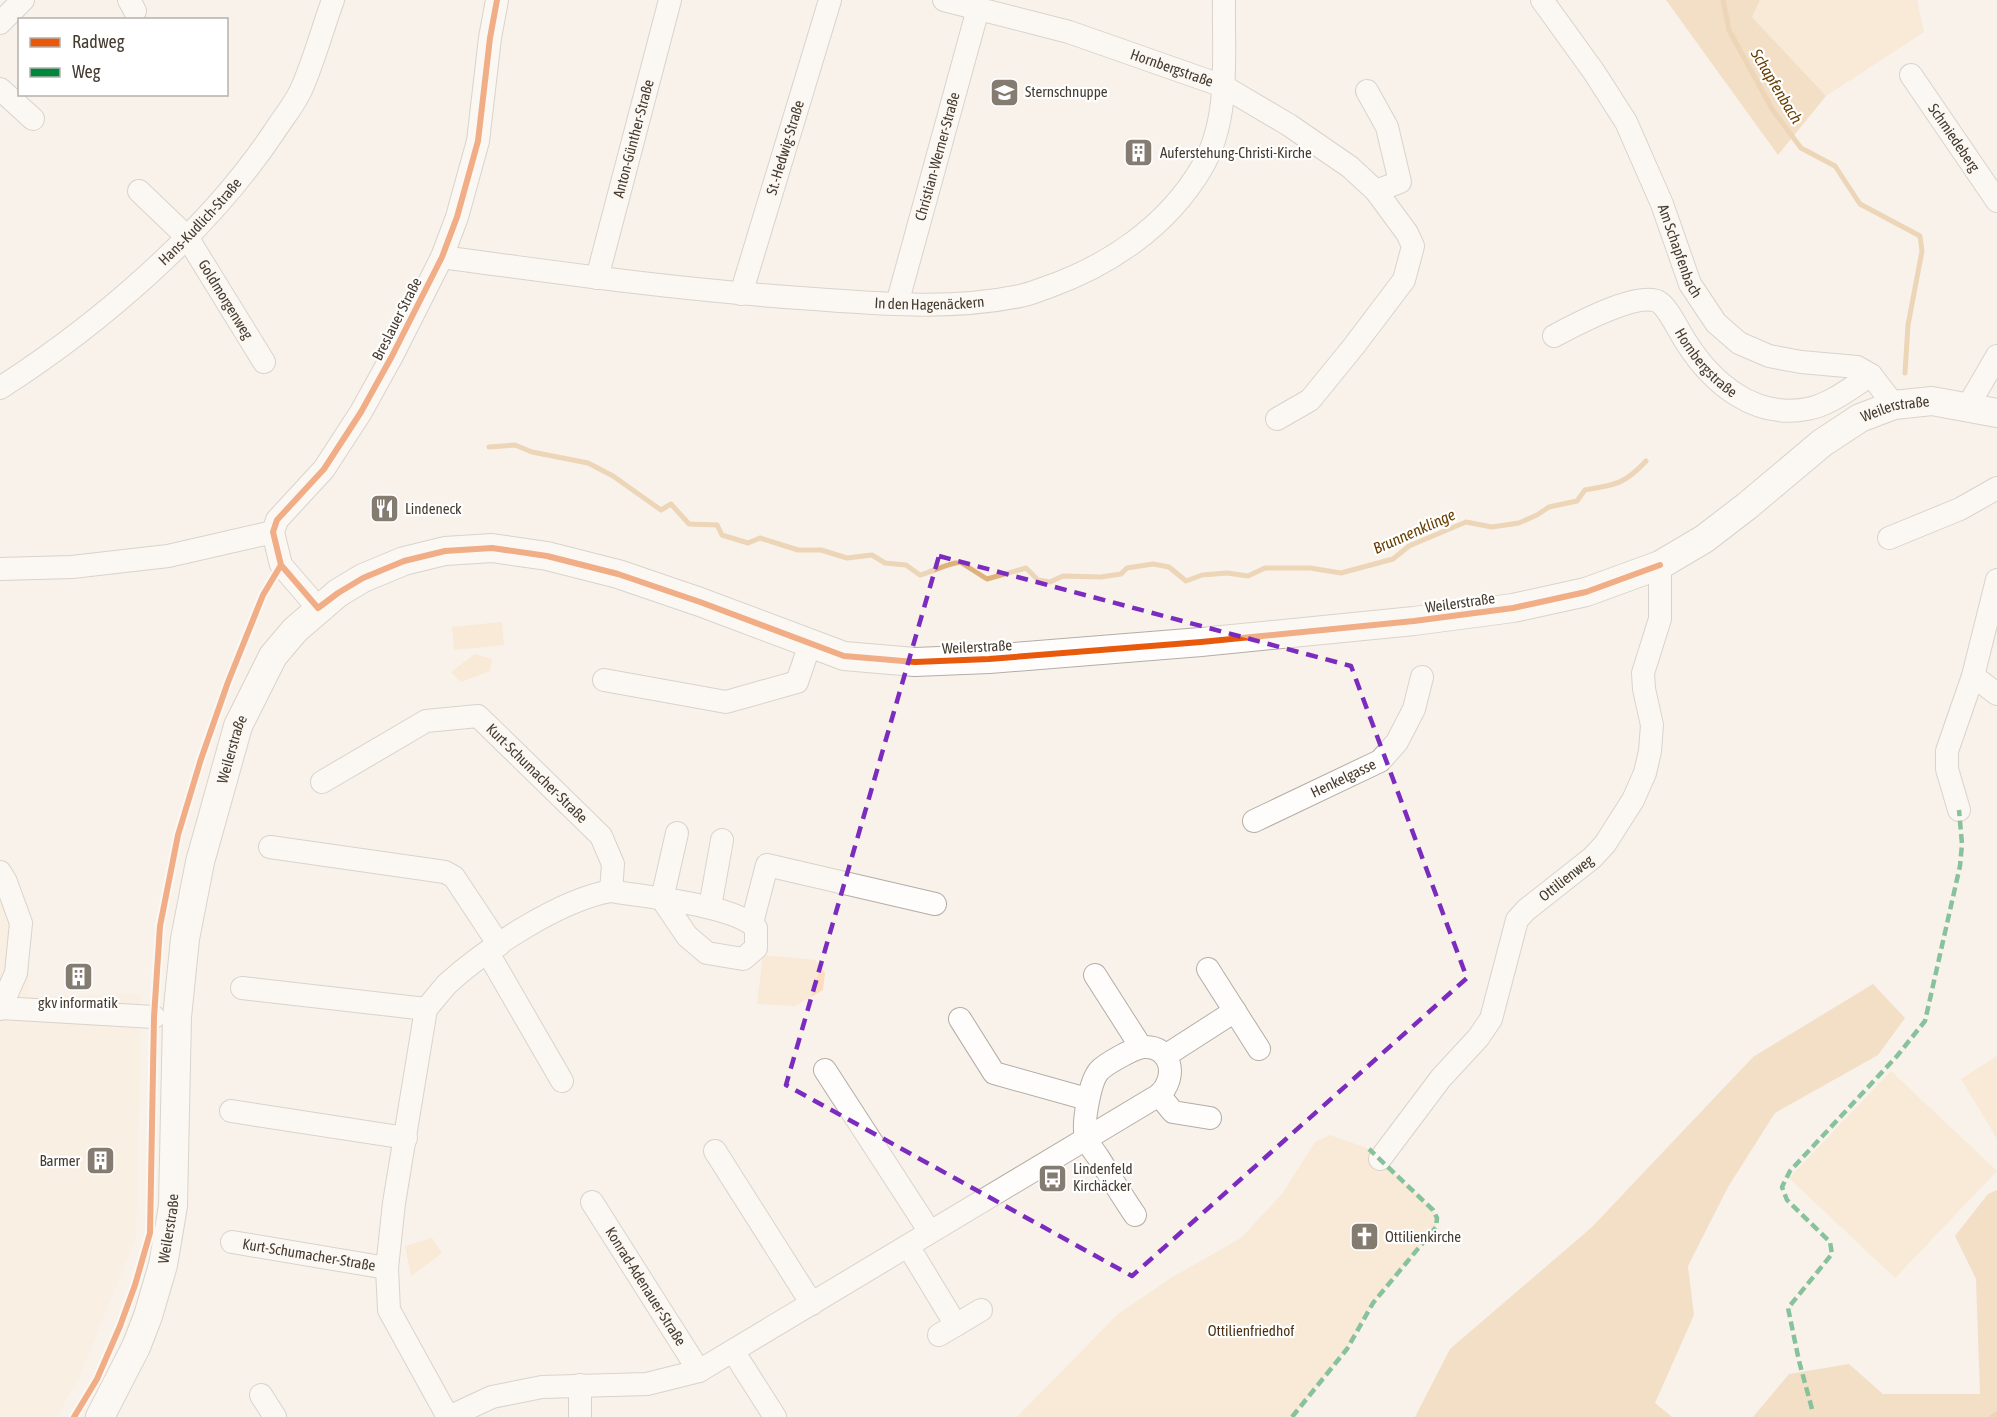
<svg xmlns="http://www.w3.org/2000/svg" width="1997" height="1417" font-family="'Asap Condensed',sans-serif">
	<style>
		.built { fill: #fbead7 }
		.green { fill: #fadebe }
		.forest { fill: #ecc79a }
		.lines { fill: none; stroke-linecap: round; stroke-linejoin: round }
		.stream { stroke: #dfb27b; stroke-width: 5 }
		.minor-casing { stroke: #b4ada5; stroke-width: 24 }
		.major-casing { stroke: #b4ada5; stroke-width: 30 }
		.minor { stroke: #fefdfc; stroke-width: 22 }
		.major { stroke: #fefdfc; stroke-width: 28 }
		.quiet { stroke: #00873e; stroke-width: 4.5; stroke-dasharray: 9 4.5; stroke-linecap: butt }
		.cycleway-casing { stroke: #fff; stroke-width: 10 }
		.cycleway { stroke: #e8590c; stroke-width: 6 }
		.marked { fill: none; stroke: #7b2cbf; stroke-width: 4.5; stroke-dasharray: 12 8; stroke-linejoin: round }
		.labels { text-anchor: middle; stroke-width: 4.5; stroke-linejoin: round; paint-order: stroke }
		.street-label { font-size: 15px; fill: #463b2f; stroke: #fff }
		.poi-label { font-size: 15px; fill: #463b2f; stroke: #fff; text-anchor: start }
		.park-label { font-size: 15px; fill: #4d3313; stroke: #fff }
		.water-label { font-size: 16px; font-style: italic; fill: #673e00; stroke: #fff }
	</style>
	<rect width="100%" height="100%" fill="#f8f2eb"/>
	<path class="built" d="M0,864l29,41v91l112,-2 -5,244 -57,140 -23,39h-56z"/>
	<path class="green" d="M1760,0h157l7,32 -98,64 -74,-79z
		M502,622l2,23 -50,5 -2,-23z
		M475,654l17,5 -2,12 -29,11 -10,-10z
		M763,955l52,5 10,13 -2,17 -28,16 -38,-2z
		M1997,1056v83l-36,-60z
		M1891,1071l106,100 -102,107 -106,-100z
		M1330,1135l39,14 64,61 4,8 -1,9 -63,76 -26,46 -55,68h-275l101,-103 53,-36 70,-40 41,-44 33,-52z
		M432,1238l10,15 -31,23 -6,-30z"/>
	<path class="forest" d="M1666,0h94l-8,17 74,79 -48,59z
		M1873,984l32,34 -27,37 -103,58 -47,74 -40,79 6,49 -39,88 17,14h-257l35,-68 141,-121 162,-171z
		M1997,1190v227h-244l36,-43 60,-10 34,30h97l-4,-115 -21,-43 33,-42z"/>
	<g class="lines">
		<path class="stream" d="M1723,0l6,30 43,79 29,39 34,18 25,38 60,32 2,15 -14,74 -3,48
			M489,447l26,-2 17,7 56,11 25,13 48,34 10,-6 18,20 28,1 5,10 26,8 12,-5 38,12h23l26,8 25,-3 13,8 21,2 14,10c14,-4 26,-11 40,-13l27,17 39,-11 12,12 12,2 13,-6 38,1 20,-3 6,-6 26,-4 16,3 17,14 16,-6 25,-2 21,3 17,-8h45l31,5 52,-14 16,-13 57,-24 26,5 27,-4 18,-8 12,-8 28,-6 8,-11c30,-5 40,-6 61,-29
			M1992,1417l5,-3"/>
		<defs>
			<g id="minor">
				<path d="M129,0l6,11"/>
				<path id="s1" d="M944,0l125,32 154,54 66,39 61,42 26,24 31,42 6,13 -9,34 -50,66 -44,54 -33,19"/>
				<path id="s2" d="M1542,0l52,72 32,50 36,82 28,80 26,39 23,20 30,13 32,6 56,5 14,8 23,30"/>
				<path d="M0,23l23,-23"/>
				<path id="s3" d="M1911,75l86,126"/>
				<path d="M0,89l33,30"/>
				<path d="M1367,91l20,36 13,55 -24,9"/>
				<path id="s4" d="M139,191l48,46 77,125"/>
				<path id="s5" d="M442,257c124,17 247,34 372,42 69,5 138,11 206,-3 10,-2 19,-6 28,-9 62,-22 119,-61 153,-118 30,-49 22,-114 23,-169"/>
				<path id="s6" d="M597,278l73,-278"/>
				<path id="s7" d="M741,294l89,-294"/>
				<path id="s8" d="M897,304l81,-295"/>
				<path id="s9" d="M1554,336c21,-11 80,-43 103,-35 11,5 22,31 29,41 26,41 68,77 121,67 23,-4 45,-22 64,-34"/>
				<path id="s10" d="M0,388c100,-64 208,-157 274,-256 9,-14 20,-27 27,-42 13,-29 21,-60 32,-90"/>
				<path d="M1968,406l29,-50"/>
				<path d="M1889,538l71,-29 37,-21"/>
				<path d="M0,569l72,-2 96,-11 105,-24"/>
				<path d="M318,608l-37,-43 -8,-33 4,-12 47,-51 37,-57 31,-56 50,-99 15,-40 21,-76 12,-103 7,-38"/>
				<path d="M1973,676l24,18"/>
				<path d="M604,680l122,22 71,-20 13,-38"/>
				<path id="s11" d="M322,782l104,-61 52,-5 123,120 12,28 -2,27"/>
				<path d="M1959,810l-12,-41v-18l26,-75 24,-96"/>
				<path id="s12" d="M1254,821l126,-60 17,-19 17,-33 8,-32"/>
				<path d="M270,847l175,25 9,5 45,68"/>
				<path d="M0,872l6,10 15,41 -5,50 -16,36"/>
				<path d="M662,899l15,-66"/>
				<path d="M710,907l12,-67"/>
				<path d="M752,923l15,-58 168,39"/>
				<path d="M488,953l74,128"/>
				<path d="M1208,969l51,80"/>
				<path d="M1095,975l46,72"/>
				<path d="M242,988l184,21"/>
				<path d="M1,1008l153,9"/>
				<path d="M960,1019l34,54 93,26"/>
				<path d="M1165,1056l70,-45"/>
				<path d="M825,1070l105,162"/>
				<path d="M1159,1095l14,17 37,6"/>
				<path d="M231,1111l175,27"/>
				<path d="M715,1151l97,153"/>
				<path id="s13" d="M1380,1159l61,-81 37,-40 13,-19 26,-99 9,-10 66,-52 13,-14 28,-44 12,-27 5,-22 2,-26 -8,-36 -1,-16 17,-54v-54"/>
				<path id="s14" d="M592,1202l107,169"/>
				<path id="s15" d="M232,1242l155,26"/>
				<path d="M908,1246l48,79"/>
				<path d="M939,1335l42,-25"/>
				<path d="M733,1351l42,66"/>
				<path d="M261,1395l14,22"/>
				<path d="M448,1417l-59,-107 -2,-42 7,-65 32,-194c7,-8 14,-17 21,-25 39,-35 112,-84 164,-93 33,6 124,14 145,37v20l-13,11 -36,-6 -20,-17 -25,-37"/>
				<path d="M449,1417l43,-20 50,-10 105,-3 52,-13 460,-276c19,-17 13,-50 -16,-48 -9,1 -38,17 -44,24 -9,10 -17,53 -13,67 2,6 8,13 12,19 12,19 24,39 37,58"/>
				<path d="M580,1417v-32"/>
			</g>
			<g id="major">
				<path id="s16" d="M100,1417l36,-70 12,-31 15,-51 10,-59 4,-189 8,-78 15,-77 38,-136 35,-70 22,-26 43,-37 25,-15 41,-17 41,-10 47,-3 55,8 71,18 82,28 144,54 71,6 74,-3 212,-17 213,-21 99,-13 73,-16 74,-27 44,-26 43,-33 75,-63 38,-25 34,-13 38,-4 65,12"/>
			</g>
		</defs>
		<use href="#minor" class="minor-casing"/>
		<use href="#major" class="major-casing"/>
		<use href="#minor" class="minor"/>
		<use href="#major" class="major"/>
		<path class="quiet" d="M1812,1409l-13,-48 -11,-53 44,-54 -2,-12 -43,-42 -5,-13 8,-16 107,-115 28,-35 35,-155 2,-22 -3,-34
			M1292,1417l55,-68 26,-46 63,-76 1,-9 -4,-8 -64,-61"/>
		<defs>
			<path id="cycleway" d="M497,0l-7,38 -12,103 -21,76 -15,40 -50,99 -31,56 -37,57 -47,51 -4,12 8,33 37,43 20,-15 25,-15 41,-17 41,-10 47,-3 55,8 71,18 82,28 144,54 71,6 74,-3 212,-17 213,-21 99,-13 73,-16 74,-27
				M74,1417l23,-38 23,-53 15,-41 15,-52 4,-216 6,-91 18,-91 23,-76 27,-77 35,-87 18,-30"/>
		</defs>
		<use href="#cycleway" class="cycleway-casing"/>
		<use href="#cycleway" class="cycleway"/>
	</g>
	<path d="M0 0H1997V1417H0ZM939,556l412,110 116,312 -335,298 -346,-191z" fill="#f8f2eb" fill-opacity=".55" fill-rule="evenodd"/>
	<path class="marked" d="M939,556l412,110 116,312 -335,298 -346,-191z"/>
	<defs>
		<symbol id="school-square" viewBox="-11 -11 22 22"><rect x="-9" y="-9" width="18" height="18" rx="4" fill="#847b71" stroke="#fff"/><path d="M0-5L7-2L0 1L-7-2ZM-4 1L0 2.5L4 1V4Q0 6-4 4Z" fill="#fff"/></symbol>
		<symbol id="building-square" viewBox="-11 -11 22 22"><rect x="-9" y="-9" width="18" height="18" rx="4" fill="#847b71" stroke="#fff"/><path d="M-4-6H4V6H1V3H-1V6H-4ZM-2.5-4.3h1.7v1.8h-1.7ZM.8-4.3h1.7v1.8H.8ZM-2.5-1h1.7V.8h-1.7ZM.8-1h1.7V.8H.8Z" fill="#fff"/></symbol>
		<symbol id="restaurant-square" viewBox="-11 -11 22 22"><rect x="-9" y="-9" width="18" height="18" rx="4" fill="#847b71" stroke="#fff"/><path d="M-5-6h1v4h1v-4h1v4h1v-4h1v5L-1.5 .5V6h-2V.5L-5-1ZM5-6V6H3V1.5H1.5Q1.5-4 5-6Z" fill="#fff"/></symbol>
		<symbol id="bus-square" viewBox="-11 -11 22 22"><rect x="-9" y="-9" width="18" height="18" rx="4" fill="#847b71" stroke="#fff"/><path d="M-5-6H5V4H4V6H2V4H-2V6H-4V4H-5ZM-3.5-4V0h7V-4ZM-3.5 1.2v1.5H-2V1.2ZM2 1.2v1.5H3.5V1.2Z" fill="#fff"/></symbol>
		<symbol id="church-square" viewBox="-11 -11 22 22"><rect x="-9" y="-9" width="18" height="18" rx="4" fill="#847b71" stroke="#fff"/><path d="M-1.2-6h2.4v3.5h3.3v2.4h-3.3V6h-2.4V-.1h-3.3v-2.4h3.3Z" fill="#fff"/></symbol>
	</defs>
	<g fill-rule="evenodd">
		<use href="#school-square" x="988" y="76" width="33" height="33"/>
		<use href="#building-square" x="1122" y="136" width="33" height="33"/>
		<use href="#restaurant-square" x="368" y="492" width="33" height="33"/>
		<use href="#building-square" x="62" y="960" width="33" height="33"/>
		<use href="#building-square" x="84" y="1144" width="33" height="33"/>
		<use href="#bus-square" x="1036" y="1162" width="33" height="33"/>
		<use href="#church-square" x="1348" y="1220" width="33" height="33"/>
	</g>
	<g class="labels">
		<g class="street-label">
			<text dy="5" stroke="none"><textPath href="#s1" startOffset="238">Hornbergstraße</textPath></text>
			<text dy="5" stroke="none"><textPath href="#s3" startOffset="76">Schmiedeberg</textPath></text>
			<text dy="5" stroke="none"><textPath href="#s6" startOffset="144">Anton-Günther-Straße</textPath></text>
			<text dy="5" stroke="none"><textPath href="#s7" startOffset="153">St.-Hedwig-Straße</textPath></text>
			<text dy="5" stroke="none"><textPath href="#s8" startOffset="153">Christian-Werner-Straße</textPath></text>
			<text dy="5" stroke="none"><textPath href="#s10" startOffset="261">Hans-Kudlich-Straße</textPath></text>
			<text dy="5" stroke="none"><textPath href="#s2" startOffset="288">Am Schapfenbach</textPath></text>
			<text dy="5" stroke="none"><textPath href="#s4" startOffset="140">Goldmorgenweg</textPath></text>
			<text dy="5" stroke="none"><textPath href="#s5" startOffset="490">In den Hagenäckern</textPath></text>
			<text transform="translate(397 319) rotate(-63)" y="5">Breslauer Straße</text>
			<text dy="5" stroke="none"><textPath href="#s9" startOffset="190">Hornbergstraße</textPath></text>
			<text dy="5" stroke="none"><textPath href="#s16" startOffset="2524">Weilerstraße</textPath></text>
			<text transform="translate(1460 603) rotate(-8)" y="5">Weilerstraße</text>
			<text transform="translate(977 647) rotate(-3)" y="5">Weilerstraße</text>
			<text dy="5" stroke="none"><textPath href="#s16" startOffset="688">Weilerstraße</textPath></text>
			<text dy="5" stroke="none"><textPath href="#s11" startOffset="255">Kurt-Schumacher-Straße</textPath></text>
			<text dy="5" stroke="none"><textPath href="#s12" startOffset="99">Henkelgasse</textPath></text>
			<text dy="5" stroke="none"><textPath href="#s13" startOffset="346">Ottilienweg</textPath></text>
			<text dy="5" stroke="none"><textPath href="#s16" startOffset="202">Weilerstraße</textPath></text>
			<text dy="5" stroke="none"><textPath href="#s15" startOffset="78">Kurt-Schumacher-Straße</textPath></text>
			<text dy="5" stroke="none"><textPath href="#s14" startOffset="100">Konrad-Adenauer-Straße</textPath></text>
		</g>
		<g class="poi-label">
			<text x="1025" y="97">Sternschnuppe</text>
			<text x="1160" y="158">Auferstehung-Christi-Kirche</text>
			<text x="405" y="514">Lindeneck</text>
			<text x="78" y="1008" text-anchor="middle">gkv informatik</text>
			<text x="80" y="1166" text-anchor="end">Barmer</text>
			<text x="1073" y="1174">Lindenfeld<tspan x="1073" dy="17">Kirchäcker</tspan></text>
			<text x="1385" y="1242">Ottilienkirche</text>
		</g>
		<g class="park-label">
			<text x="1251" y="1336">Ottilienfriedhof</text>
		</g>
		<g class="water-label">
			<text transform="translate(1777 86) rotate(59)" y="6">Schapfenbach</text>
			<text transform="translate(1414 531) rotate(-24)" y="6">Brunnenklinge</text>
		</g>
	</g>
	<rect x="18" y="18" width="210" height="78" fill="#ffffff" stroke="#b5b1ac" stroke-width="1.5"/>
	<rect x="30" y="38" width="30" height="9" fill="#e8590c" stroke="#b5b1ac" stroke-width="1.5"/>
	<text x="72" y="48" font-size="18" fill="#463b2f">Radweg</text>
	<rect x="30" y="68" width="30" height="9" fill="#00873e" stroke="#b5b1ac" stroke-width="1.5"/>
	<text x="72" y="78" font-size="18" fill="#463b2f">Weg</text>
</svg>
